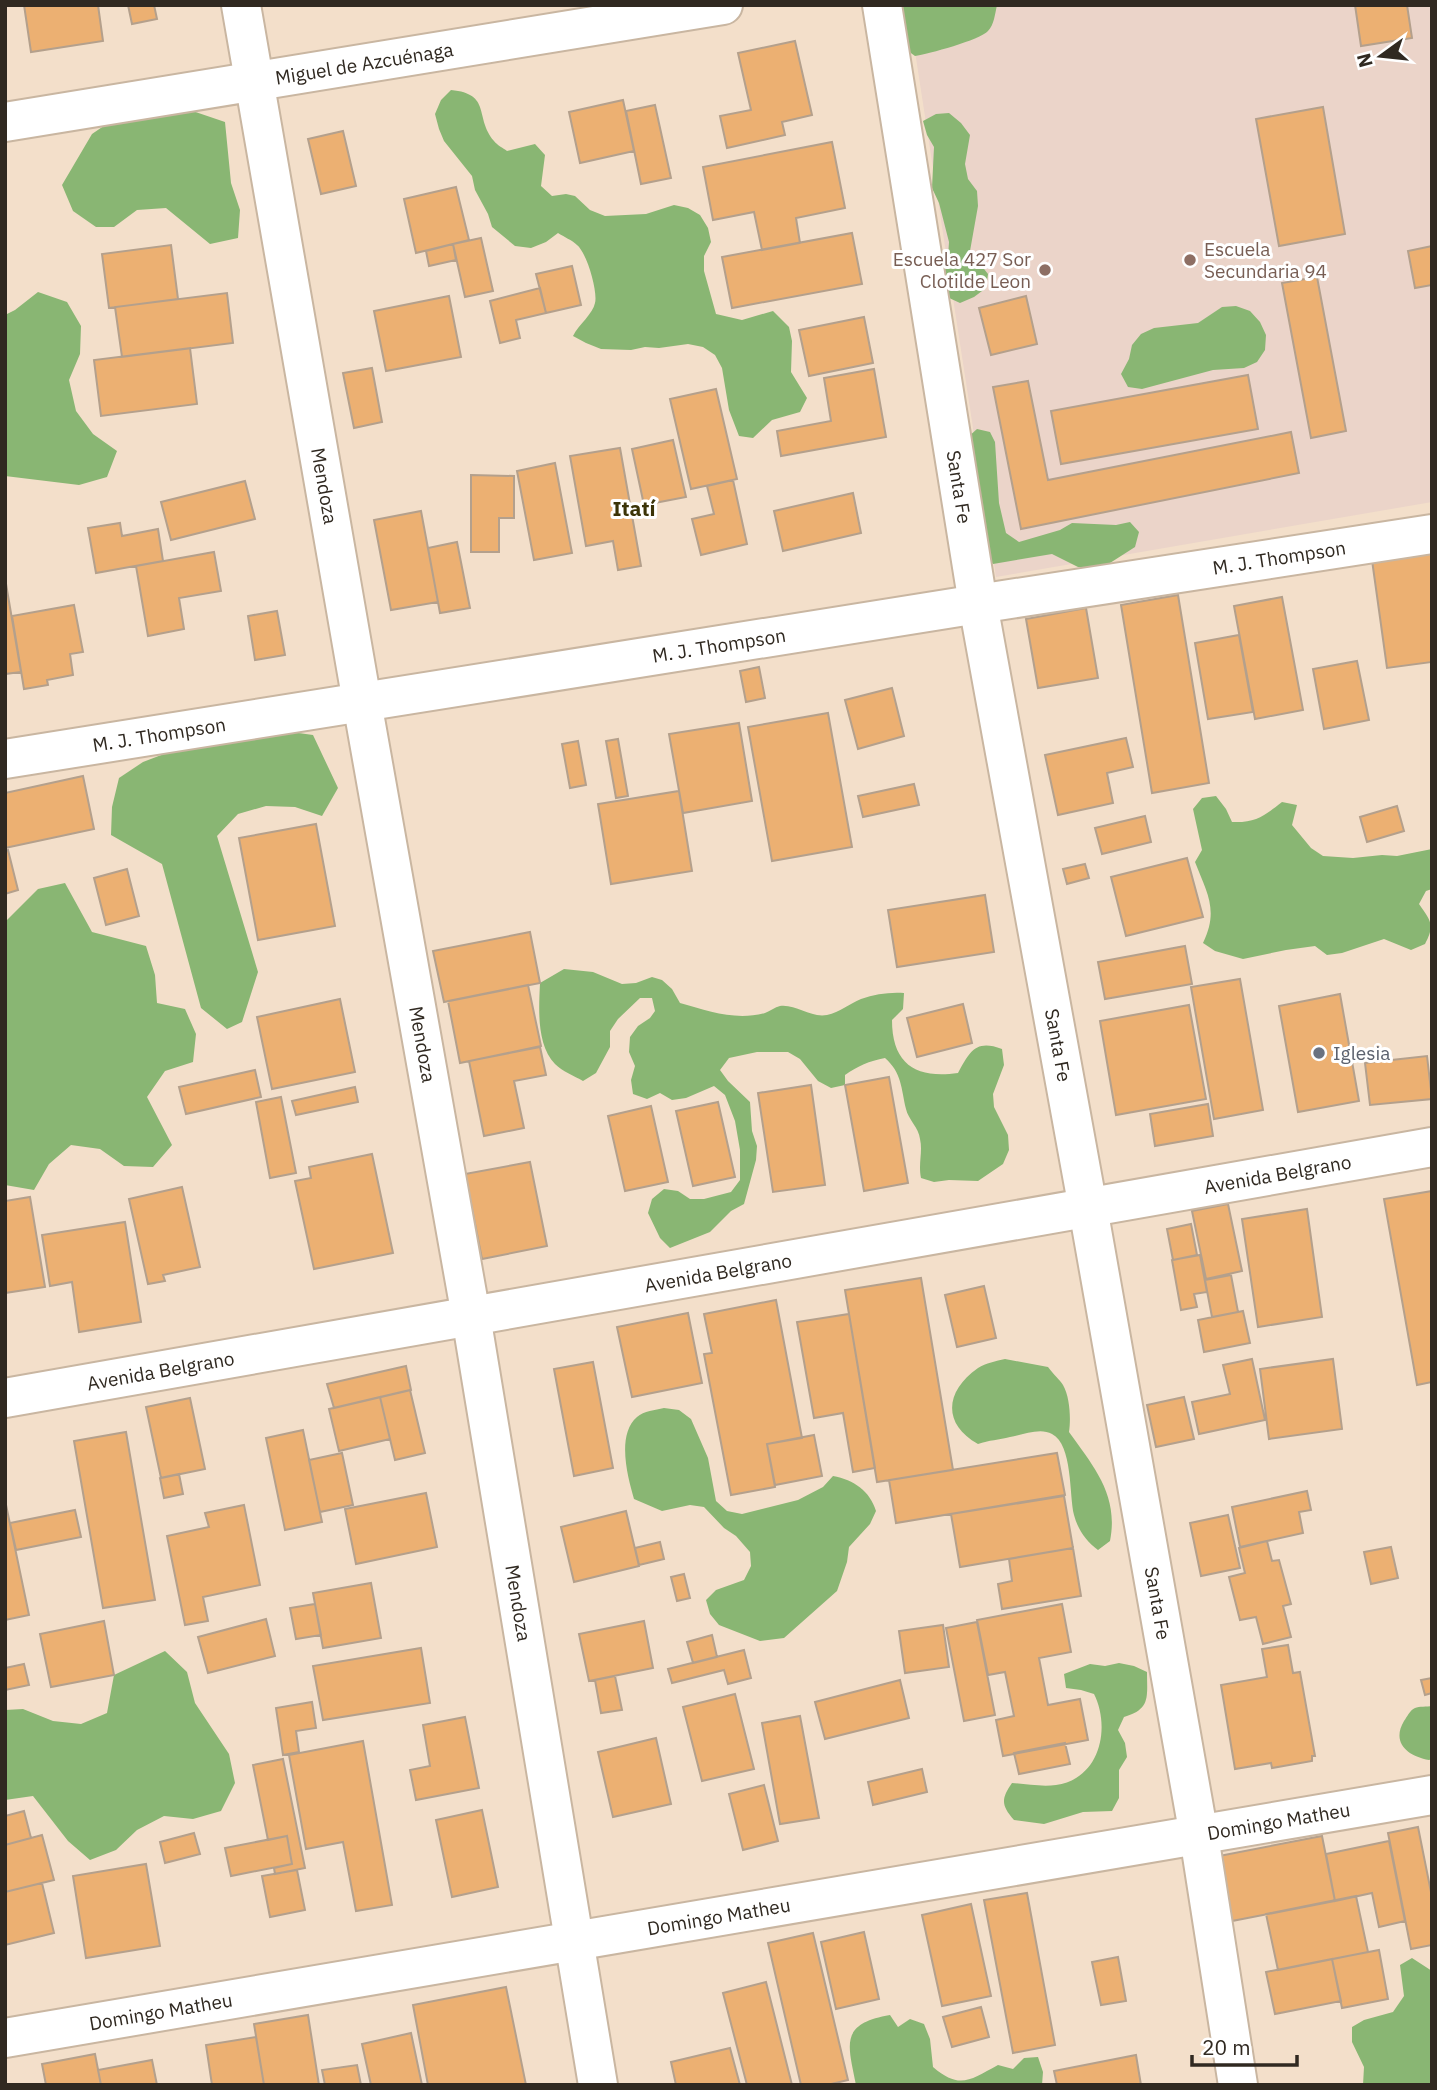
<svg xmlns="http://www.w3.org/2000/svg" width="1437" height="2090" font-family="'IBM Plex Sans',sans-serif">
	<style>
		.education { fill: #ebd4c9 }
		.forest { fill: #89b673 }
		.building { fill: #ecb072; stroke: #b4a08c; stroke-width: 2 }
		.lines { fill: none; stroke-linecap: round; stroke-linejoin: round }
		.minor-casing { stroke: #c9b6a1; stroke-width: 42 }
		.minor { stroke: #fff; stroke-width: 38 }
		.education-dot { fill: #8d6e63; stroke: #fff; stroke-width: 2.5 }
		.worship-dot { fill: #6b7280; stroke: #fff; stroke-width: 2.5 }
		.labels { text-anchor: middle; stroke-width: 6; stroke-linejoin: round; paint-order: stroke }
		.street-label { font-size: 19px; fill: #302921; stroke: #fff }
		.education-label { font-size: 19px; fill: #785e54; stroke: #fff; text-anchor: start }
		.worship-label { font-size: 19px; fill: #5b616d; stroke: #fff; text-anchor: start }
		.neighbourhood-label { font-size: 21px; font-weight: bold; fill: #3b3307; stroke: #fff }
	</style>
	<rect width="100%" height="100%" fill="#f3dfca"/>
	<path class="education" d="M1000,5h432v497l-436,75 -86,-558z"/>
	<path class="forest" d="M894,5h103c-2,9 -3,20 -9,26 -8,9 -60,23 -73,25l-11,-8z
		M451,90c41,4 23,27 43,51 3,4 9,7 13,10l28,-7 10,11 -4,31 11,10 14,-2 9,2 15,14 15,6 41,-2 28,-9 14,3 12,7 8,13 3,14 -7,14v15l12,43 26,6 31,-9 16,16 3,14 -1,31 16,26 -7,14 -28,8 -19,18 -14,-2 -10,-26 -7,-42 -7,-13 -12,-8 -15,-3 -29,4 -14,-1 -14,3 -30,-1 -15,-6 -13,-7c6,-12 20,-22 22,-33 3,-11 -8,-50 -18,-58 -5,-5 -13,-8 -19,-12l-12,9 -15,6 -16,-2 -23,-19 -4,-13 -13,-24 -3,-14 -28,-35 -5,-12 -4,-15 6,-14z
		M169,103l56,19 6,61 9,27 -2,28 -28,6 -44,-36 -29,2 -23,17h-18l-23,-16 -11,-26 30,-51 22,-15z
		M949,113l12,10 9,12 -5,29 3,15 9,12 1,15 -8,45 18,23 -2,14 -12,9 -14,6 -13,-6 -6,-28 7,-12 1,-15 -10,-39 -7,-15 2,-41 -7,-12 -4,-14 13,-7z
		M38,292l29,10 14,24 -1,28 -11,26 7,31 17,23 24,17 -10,26 -28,8 -74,-9v-161l10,-5z
		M1236,306l14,5 10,11 6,13 -1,15 -8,12 -13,6 -31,2 -71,19 -14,-2 -7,-13 8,-15 3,-14 9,-11 13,-6 44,-5 24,-16z
		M977,429l13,3 5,10 4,61 7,30 13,9 41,-12 12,-7 44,2 14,-3 9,10 -4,15 -25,16 -16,4h-16l-26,-13 -59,10 -11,-11 -15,-115z
		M224,731h60l29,4 25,53 -16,28 -27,-9 -29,-1 -28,8 -21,22 41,136 -16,50 -15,7 -26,-21 -39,-144 -51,-29 1,-28 7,-29 24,-16z
		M1216,796l10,13 6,13c24,1 32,-6 50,-20l15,3 -5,20 19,23 12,8 30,2 29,-3 15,1 35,-7v40l-6,2 -7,13c12,17 16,21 6,40l-14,6 -27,-11 -42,14 -15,2 -12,-9 -29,4 -43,9 -28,-8 -12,-8c16,-33 4,-50 -8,-81l7,-12 -9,-41 9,-11z
		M65,883l27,49 54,14 9,29 2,28 28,6 11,25 -3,28 -28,9 -18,26 25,48 -19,22 -29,-1 -24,-17 -29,-4 -22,19 -15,26 -29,-5v-263l33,-33z
		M564,969l29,3 29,12 14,-1 16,-6 10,3 10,9 8,14c29,8 55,18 85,10 5,-2 10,-6 15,-7 16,-2 30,12 47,9 13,-3 22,-11 34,-16 14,-5 29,-7 43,-6l-1,16 -11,11c0,45 25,59 66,53 12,-22 18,-34 44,-24l2,16 -11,29 1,13 14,28 1,15 -6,14 -25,17 -29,-1 -15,2 -13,-4c-3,-15 2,-26 -1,-39 -1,-11 -12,-20 -14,-30 -5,-21 -4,-36 -21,-51 -16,3 -27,8 -40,17v10l-14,3 -13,-7 -18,-22 -12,-7h-31l-28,6 -9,12 8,11 22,21 2,29 5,15 -1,14 -12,44 -13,7 -21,21 -40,16 -10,-10 -12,-25 4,-14 12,-10 14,2 12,8h14l27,-7 9,-12v-30l-5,-29 -10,-26 -11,-9 -28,12 -14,2 -12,-7 -13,6 -14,-5 -2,-14 4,-14 -6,-14 1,-15 8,-11 12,-8 5,-7 -3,-13h-12l-22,21 -8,12v16l-14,26 -13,8c-9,-5 -21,-10 -28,-17 -19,-20 -16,-56 -15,-81z
		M1005,1359l43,8c5,7 12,13 15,18 7,12 8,34 6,47 25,35 50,63 41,109l-12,9c-12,-9 -20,-20 -24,-35 -5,-20 -1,-70 -22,-81 -12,-7 -29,1 -42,3 -11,3 -21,3 -32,7 -36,-20 -33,-53 0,-76 8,-5 18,-7 27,-9z
		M664,1408l15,2 12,9 17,39 8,43 11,10 15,3 56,-14 25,-13 10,-11c21,4 37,15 43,35l-6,13 -21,23 -2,15 -10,29 -53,47 -24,3 -41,-16 -9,-11 -4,-14 10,-10 28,-10 7,-14 -1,-14 -14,-16 -12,-8 -20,-21 -14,-2 -28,6 -28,-12c-6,-21 -18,-64 3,-82 7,-6 18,-7 27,-9z
		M165,1651l22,21 8,31 34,51 6,29 -14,28 -28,8 -29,-3 -27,14 -21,20 -26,10 -22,-19 -35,-45 -28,4v-90l18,-1 30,12 28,3 26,-11 7,-38z
		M1119,1663l15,3 13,6c0,25 4,37 -23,45l-6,13 7,13 2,14 -8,13v28l-7,13 -29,1 -39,12 -30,-4c-13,-15 -13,-21 -2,-37 14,1 30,4 44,2 44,-6 55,-57 38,-91l-13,-4 -15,-2 -2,-14 26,-10 15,2z
		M1432,1706v53l-3,1c-21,-4 -38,-17 -25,-39 3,-4 6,-11 11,-13 4,-2 12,-1 17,-2z
		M1412,1958l20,13v114h-69l1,-18 -12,-25v-15l12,-7 29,-8 11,-16 -4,-31z
		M890,2015l8,12 12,-8 14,5 6,15 3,28c27,23 37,13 65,-2l15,4 11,-11 14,-1 5,15 -1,13h-186c-8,-41 -17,-61 34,-70z"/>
	<path class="building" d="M24,5h74l5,36 -72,11z
		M128,5h26l3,14 -25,5z
		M1355,5h52l5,33 -51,8z
		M795,41l17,74 -30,7 3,13 -58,13 -7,-32 31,-6 -13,-57z
		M623,100l11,51 -54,12 -11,-51z
		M655,105l16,73 -30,6 -15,-73z
		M1323,107l22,127 -66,12 -23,-127z
		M343,131l13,55 -35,8 -13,-55z
		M832,142l13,66 -49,10 4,25 -38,7 -8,-38 -41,8 -10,-53z
		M456,187l13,53 -53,13 -12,-54z
		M852,233l10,51 -130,24 -10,-51z
		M481,238l12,53 -28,6 -12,-53z
		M453,244l3,16 -27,6 -3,-15z
		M171,245l7,54 -69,9 -7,-54z
		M1432,246v39l-17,3 -7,-37z
		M572,266l9,39 -35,8 -10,-39z
		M1317,277l29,154 -35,7 -29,-155z
		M540,288l6,25 -30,7 4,18 -20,5 -10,-42z
		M227,293l6,50 -111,14 -7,-50z
		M449,296l12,61 -75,14 -12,-60z
		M1026,296l11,48 -46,11 -12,-47z
		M864,317l9,46 -64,13 -10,-46z
		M190,348l7,56 -96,12 -7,-56z
		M372,368l10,54 -28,6 -11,-55z
		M874,369l12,68 -105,19 -4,-25 54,-10 -7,-43z
		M1248,375l10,54 -197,35 -10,-53z
		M1028,381l20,99 243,-48 8,41 -278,56 -28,-142z
		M716,389l21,90 -46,10 -21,-90z
		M673,440l13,57 -42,8 -12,-56z
		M620,448l21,118 -23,4 -5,-29 -27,5 -16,-90z
		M555,463l17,90 -38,7 -17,-89z
		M471,475l43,1v42h-15v34h-28z
		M733,480l14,64 -46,11 -9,-36 22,-5 -7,-28z
		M245,481l10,38 -84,21 -10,-38z
		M853,493l8,40 -78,18 -9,-40z
		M421,511l17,91 -47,8 -17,-90z
		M120,523l2,13 36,-7 5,32 -67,12 -8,-45z
		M457,542l13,66 -30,5 -12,-65z
		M214,552l7,39 -42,7 5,31 -36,7 -12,-70z
		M1431,552l1,110 -45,6 -15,-108z
		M5,578l16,94 -16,2z
		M1178,595l31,188 -57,10 -31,-188z
		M1282,597l21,113 -48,9 -21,-113z
		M74,605l9,47 -13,2 3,21 -26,5 1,5 -24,4 -12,-73z
		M1086,608l12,70 -60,10 -12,-69z
		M277,611l8,44 -30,5 -7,-44z
		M1239,635l14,77 -45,7 -13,-76z
		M1357,661l12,59 -45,9 -11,-60z
		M759,667l6,31 -19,4 -6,-31z
		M892,688l12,48 -46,13 -13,-49z
		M828,713l24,134 -80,14 -24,-134z
		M739,723l13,78 -69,12 -14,-79z
		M1126,738l7,29 -26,6 6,30 -55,12 -13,-60z
		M618,739l10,57 -12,2 -10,-57z
		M578,741l8,44 -16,3 -8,-44z
		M83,776l11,53 -89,19v-55z
		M914,784l5,21 -56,12 -5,-21z
		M679,791l13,80 -81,13 -13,-80z
		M1397,806l7,25 -37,11 -7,-25z
		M1145,816l6,26 -49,12 -7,-26z
		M316,824l19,102 -77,14 -19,-102z
		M8,850l10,40 -13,4v-43z
		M1187,858l16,59 -77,19 -15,-59z
		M1085,864l4,14 -22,6 -4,-15z
		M127,869l12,47 -33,9 -12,-47z
		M985,895l9,57 -97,15 -9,-57z
		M530,932l10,51 -96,19 -11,-51z
		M1185,946l7,38 -87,15 -7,-37z
		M1240,979l23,131 -49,9 -23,-132z
		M528,985l13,61 -81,17 -12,-62z
		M1340,994l19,107 -61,11 -19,-106z
		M340,999l15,73 -83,17 -15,-72z
		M963,1004l9,39 -55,14 -10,-39z
		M1189,1005l17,94 -90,16 -16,-94z
		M540,1047l6,28 -32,6 10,47 -40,8 -15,-75z
		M1427,1056l5,43 -62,6 -5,-42z
		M255,1070l6,27 -75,17 -7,-27z
		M889,1077l19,106 -44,8 -19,-106z
		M811,1085l14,100 -52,7 -15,-99z
		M355,1087l3,15 -62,13 -4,-14z
		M281,1097l15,76 -26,5 -14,-76z
		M718,1102l17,75 -42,9 -17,-75z
		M1208,1104l5,32 -58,10 -5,-32z
		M651,1106l17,76 -43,9 -17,-75z
		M372,1154l21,99 -79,16 -19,-88 16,-3 -2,-11z
		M530,1162l17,84 -65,13 -17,-85z
		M182,1187l18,80 -37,8 2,6 -17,3 -19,-85z
		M1432,1191v191l-15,3 -33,-186z
		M30,1197l15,90 -40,6v-92z
		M1228,1204l14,67 -36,8 -14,-68z
		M1307,1209l15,108 -64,10 -16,-108z
		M125,1222l16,100 -62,10 -7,-50 -22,4 -8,-51z
		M1191,1224l6,31 -24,5 -6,-31z
		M1200,1255l7,37 -13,2 3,13 -16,3 -9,-50z
		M1231,1275l7,37 -26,5 -7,-37z
		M921,1278l32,192 -76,12 -32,-192z
		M984,1286l12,52 -39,9 -12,-52z
		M776,1300l26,138 -35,6 8,43 -44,8 -27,-141 8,-1 -8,-39z
		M1243,1311l7,32 -46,9 -6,-32z
		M688,1313l14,70 -70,14 -15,-70z
		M849,1314l26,154 -22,4 -10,-59 -29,5 -17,-96z
		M1252,1359l13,61 -66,14 -7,-32 38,-8 -7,-29z
		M1333,1359l9,70 -73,10 -9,-70z
		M593,1362l20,106 -39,8 -20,-107z
		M406,1366l5,24 -77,18 -7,-24z
		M410,1390l15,63 -30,7 -15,-63z
		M380,1397l10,42 -51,12 -10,-42z
		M1184,1397l10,42 -38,8 -9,-42z
		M190,1398l15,71 -44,9 -15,-71z
		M303,1430l19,92 -37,8 -19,-92z
		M126,1432l29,168 -52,8 -29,-167z
		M814,1435l8,41 -47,9 -8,-41z
		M342,1453l11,52 -33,7 -11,-52z
		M1057,1453l8,42 -169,28 -7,-43z
		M179,1474l4,20 -19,4 -4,-20z
		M1307,1491l4,19 -12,2 4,21 -63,14 -8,-40z
		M426,1493l11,54 -81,17 -11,-55z
		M1064,1496l9,52 -113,19 -9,-53z
		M5,1500l24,115 -24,5z
		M244,1505l16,80 -57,12 5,24 -23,4 -18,-89 42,-9 -4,-14z
		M75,1510l6,27 -65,13 -6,-27z
		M626,1511l13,55 -65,16 -13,-55z
		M1228,1515l12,53 -39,8 -11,-53z
		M1267,1541l5,20 7,-1 12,44 -8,2 8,31 -28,7 -7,-27 -16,3 -11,-43 16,-4 -6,-25z
		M660,1542l4,17 -25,6 -4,-17z
		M1391,1547l7,31 -27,6 -7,-32z
		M1073,1548l8,48 -79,13 -4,-25 14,-3 -3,-22z
		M684,1574l6,24 -13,3 -6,-24z
		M371,1583l10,55 -58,10 -10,-55z
		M315,1604l6,31 -25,4 -6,-31z
		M1062,1604l9,48 -32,6 9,47 32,-6 8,41 -85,16 -7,-36 18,-4 -9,-44 -17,3 -11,-55z
		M266,1619l9,37 -67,17 -10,-36z
		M104,1621l10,54 -63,12 -11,-53z
		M644,1621l9,47 -64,13 -10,-47z
		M977,1622l18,93 -31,6 -18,-93z
		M943,1625l6,42 -44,6 -6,-42z
		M712,1635l5,22 -24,6 -6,-21z
		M1288,1645l5,28 7,-1 15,84h-3v5l-40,7 -1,-5 -36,6 -14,-84 46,-8 -5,-28z
		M421,1648l9,55 -107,17 -10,-54z
		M744,1650l7,28 -23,6 -4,-14 -52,13 -4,-14z
		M24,1664l5,21 -24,5v-22z
		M615,1676l7,34 -21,3 -6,-33z
		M1432,1678v15l-7,2 -4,-15z
		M900,1680l9,38 -84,21 -10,-37z
		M735,1694l19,75 -52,12 -19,-74z
		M312,1702l4,26 -20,3 3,21 -16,3 -7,-47z
		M800,1716l19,102 -39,6 -18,-101z
		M465,1717l14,71 -63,12 -6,-30 20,-4 -7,-41z
		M656,1738l15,66 -58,13 -15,-65z
		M363,1741l29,164 -36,6 -13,-69 -37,7 -17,-94z
		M1065,1743l5,21 -51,10 -5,-21z
		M283,1759l22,109 -30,6 -1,-6 18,-4 -5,-28 -19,4 -15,-75z
		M922,1769l5,23 -54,13 -5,-23z
		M764,1785l14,56 -35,9 -14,-56z
		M482,1810l16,77 -46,10 -16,-77z
		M24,1811l7,27 -26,7v-29z
		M1418,1827l14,70v48l-21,4 -23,-116z
		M194,1833l6,21 -35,9 -5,-21z
		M42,1835l12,45 -49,12v-47z
		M287,1836l5,28 -61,12 -6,-28z
		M1322,1836l13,65 -103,20 -13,-65z
		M1389,1841l16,80 -26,6 -7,-34 -37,8 -9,-47z
		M146,1864l14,82 -74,12 -13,-82z
		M297,1870l8,40 -35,7 -8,-41z
		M42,1883l12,50 -49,12v-53z
		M1027,1893l28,152 -42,8 -29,-153z
		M1356,1896l12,56 -90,18 -12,-56z
		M971,1904l20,92 -49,10 -20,-91z
		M864,1932l15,67 -43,10 -15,-67z
		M813,1933l35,147 -21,5h-26l-33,-142z
		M1379,1950l9,49 -46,9 -10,-49z
		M1118,1957l8,44 -25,4 -9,-43z
		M1332,1959l9,42 -66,13 -9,-42z
		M766,1982l26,103h-45l-24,-92z
		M506,1987l20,98h-98l-15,-80z
		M981,2007l8,30 -37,10 -9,-30z
		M308,2015l11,70h-55l-10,-61z
		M411,2033l11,52h-51l-9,-41z
		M256,2037l8,48h-52l-6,-40z
		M730,2048l10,37h-64l-5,-23z
		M95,2054l6,31h-55l-4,-21z
		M1136,2055l5,30h-84l-3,-14z
		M152,2060l5,25h-56l-3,-15z
		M357,2065l4,20h-36l-3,-15z"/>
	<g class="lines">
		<defs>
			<g id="minor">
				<path id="s1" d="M241,5l121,697 109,614 127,769"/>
				<path id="s2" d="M882,5l96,599 110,604 111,628 39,249"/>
				<path id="s3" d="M5,122l718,-117"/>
				<path id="s4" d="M5,759l973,-155 454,-70"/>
				<path id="s5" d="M5,1398l1427,-251"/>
				<path id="s6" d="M5,2038l1427,-243"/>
			</g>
		</defs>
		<use href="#minor" class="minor-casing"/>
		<use href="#minor" class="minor"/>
	</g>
	<g class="education-dot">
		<circle cx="1190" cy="260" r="7"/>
		<circle cx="1045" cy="270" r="7"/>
	</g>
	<circle class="worship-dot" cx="1319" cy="1053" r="7"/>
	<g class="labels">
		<g class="street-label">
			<text dy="7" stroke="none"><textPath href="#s3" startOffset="364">Miguel de Azcuénaga</textPath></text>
			<text dy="7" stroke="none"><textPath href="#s1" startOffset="488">Mendoza</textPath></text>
			<text dy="7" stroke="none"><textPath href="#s2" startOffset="488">Santa Fe</textPath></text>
			<text dy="7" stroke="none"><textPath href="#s4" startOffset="1290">M. J. Thompson</textPath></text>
			<text dy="7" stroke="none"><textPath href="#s4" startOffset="723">M. J. Thompson</textPath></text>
			<text dy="7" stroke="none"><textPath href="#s4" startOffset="156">M. J. Thompson</textPath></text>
			<text dy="7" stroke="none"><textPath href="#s1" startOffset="1055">Mendoza</textPath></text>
			<text dy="7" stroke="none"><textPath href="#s2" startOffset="1055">Santa Fe</textPath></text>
			<text dy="7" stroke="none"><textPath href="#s5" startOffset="1292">Avenida Belgrano</textPath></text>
			<text dy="7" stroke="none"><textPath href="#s5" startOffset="724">Avenida Belgrano</textPath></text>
			<text dy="7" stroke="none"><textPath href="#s5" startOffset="158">Avenida Belgrano</textPath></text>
			<text dy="7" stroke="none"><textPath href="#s1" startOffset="1622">Mendoza</textPath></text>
			<text dy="7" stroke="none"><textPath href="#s2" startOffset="1622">Santa Fe</textPath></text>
			<text dy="7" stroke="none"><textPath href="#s6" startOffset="1292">Domingo Matheu</textPath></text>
			<text dy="7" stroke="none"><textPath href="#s6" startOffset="724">Domingo Matheu</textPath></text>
			<text dy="7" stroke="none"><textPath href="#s6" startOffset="158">Domingo Matheu</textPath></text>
		</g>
		<g class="education-label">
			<text x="1204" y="256">Escuela<tspan x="1204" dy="22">Secundaria 94</tspan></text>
			<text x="1031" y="266" text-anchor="end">Escuela 427 Sor<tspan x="1031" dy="22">Clotilde Leon</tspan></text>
		</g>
		<g class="worship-label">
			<text x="1333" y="1060">Iglesia</text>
		</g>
		<g class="neighbourhood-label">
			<text x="634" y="516">Itatí</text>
		</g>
	</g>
	<rect width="1437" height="2090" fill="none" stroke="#302921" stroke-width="14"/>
	<g transform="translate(1381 56) rotate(255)" stroke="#ffffff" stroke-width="5" paint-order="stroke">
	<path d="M0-5L12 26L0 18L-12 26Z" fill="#302921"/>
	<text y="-10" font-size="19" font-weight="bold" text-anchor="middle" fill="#302921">N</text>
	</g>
	<path d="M1192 2055v10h105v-10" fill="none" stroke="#302921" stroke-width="3.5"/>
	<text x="1202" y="2055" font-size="21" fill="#302921" stroke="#ffffff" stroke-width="5" paint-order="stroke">20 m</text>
</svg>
